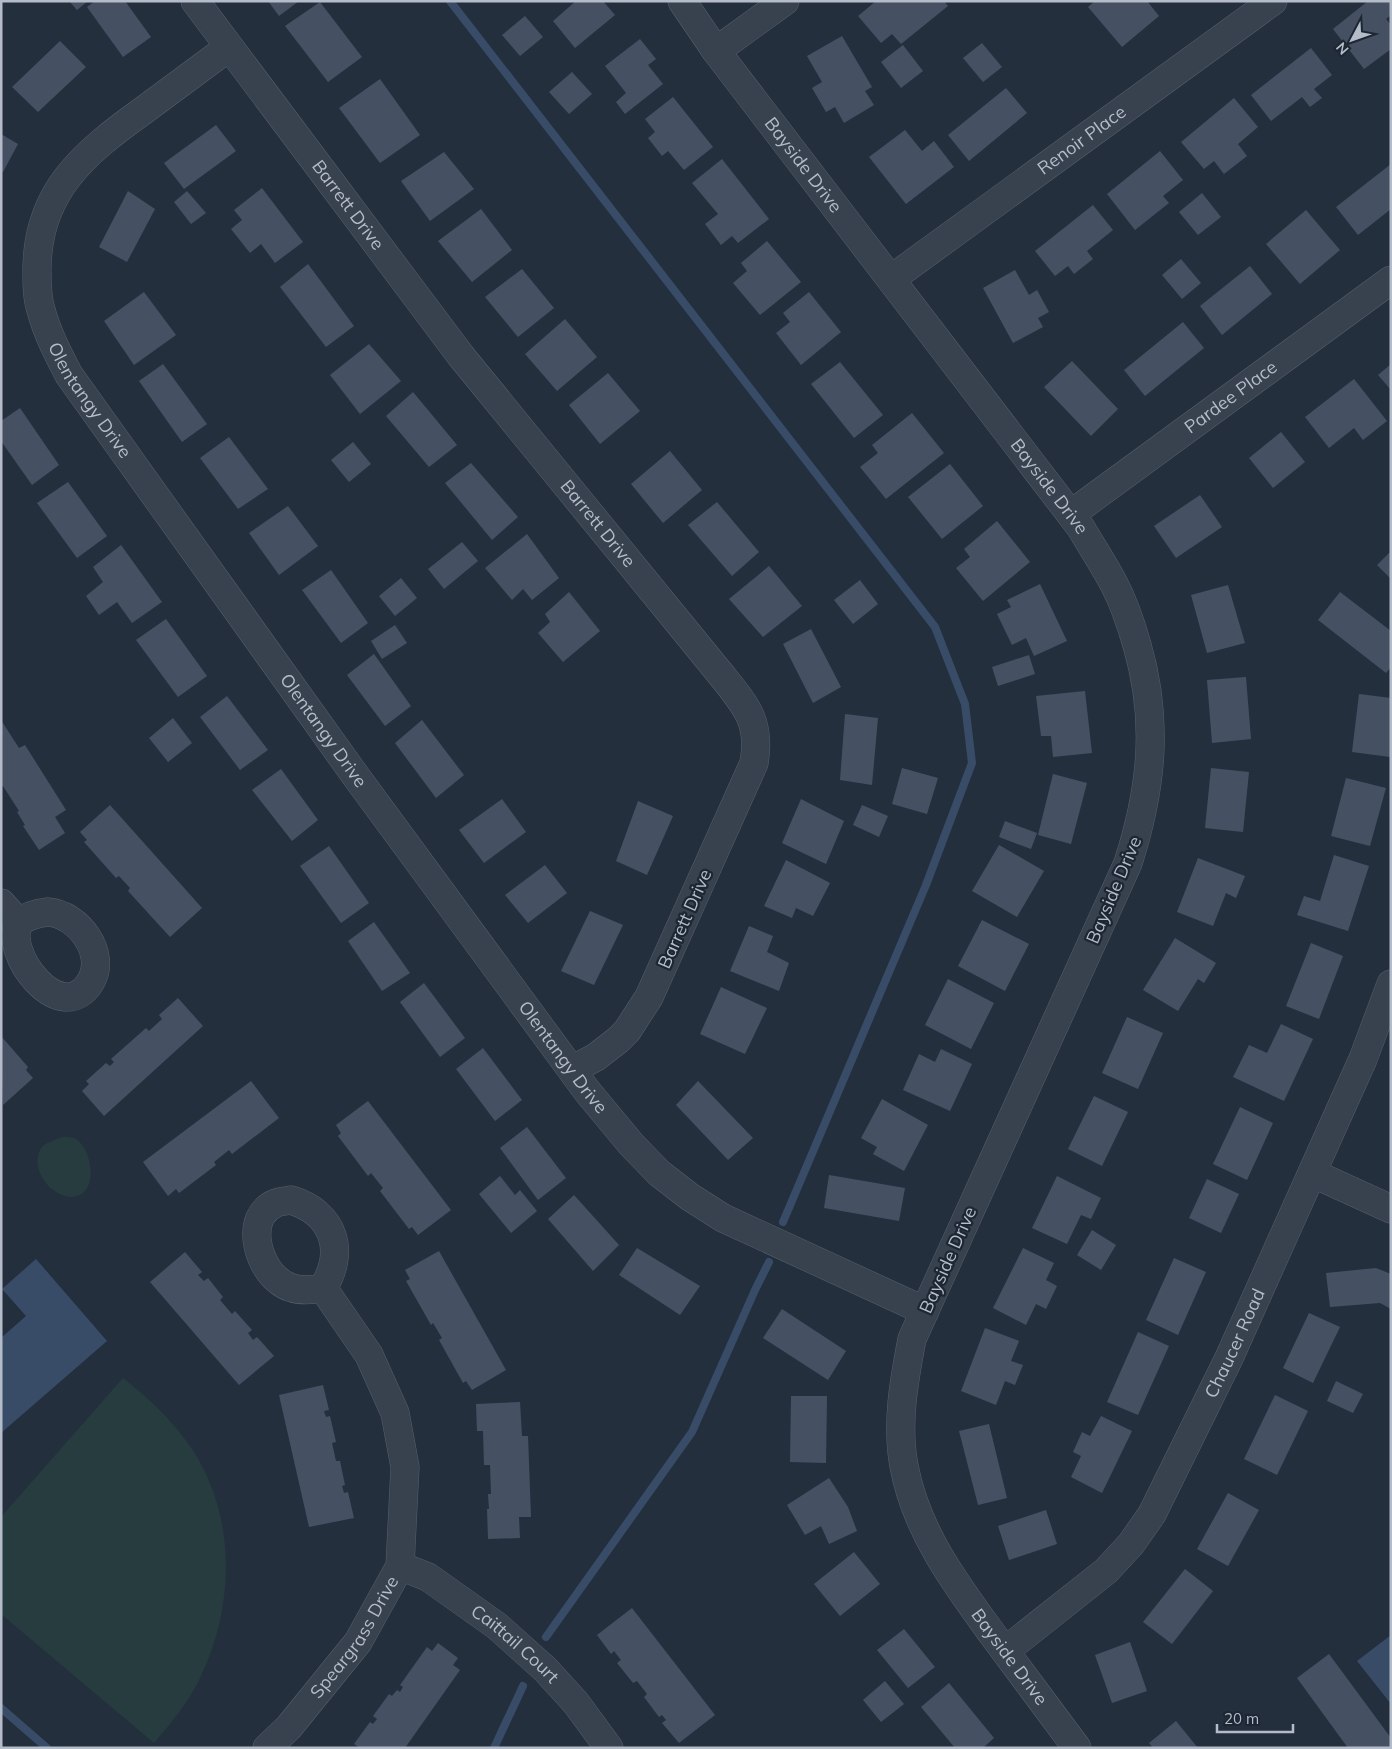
<svg xmlns="http://www.w3.org/2000/svg" width="1392" height="1749" font-family="Mulish,sans-serif">
	<style>
		.green { fill: #263c3f }
		.water { fill: #394c67 }
		.lines { fill: none; stroke-linecap: round; stroke-linejoin: round }
		.stream { stroke: #394c67; stroke-width: 8 }
		.building { fill: #455162 }
		.minor-casing { stroke: #565f6c; stroke-width: 29 }
		.minor { stroke: #38414e; stroke-width: 28 }
		.labels { text-anchor: middle; stroke-width: 4.5; stroke-linejoin: round; paint-order: stroke }
		.street-label { font-size: 18px; fill: #b4bcc9; stroke: #1d2633 }
	</style>
	<rect width="100%" height="100%" fill="#242f3e"/>
	<path class="green" d="M63,1137c3,0 8,0 11,1 19,9 26,58 -2,59 -23,0 -44,-31 -30,-50 5,-5 15,-8 21,-10z
		M123,1378c24,19 46,39 64,64 50,68 49,163 13,236 -12,25 -29,45 -46,65l-153,-129v-97z"/>
	<path class="water" d="M36,1259l71,82 -106,92v-95l25,-22 -24,-27z
		M1391,1635v69l-34,-43z"/>
	<g class="lines">
		<path class="stream" d="M450,1l485,626 30,77 7,59 -46,122 -143,337
			M546,1637l146,-205 63,-142 14,-28
			M1,1708l46,40
			M494,1748l29,-62"/>
	</g>
	<path class="building" d="M69,1h19l-11,9z
		M95,1h30l26,36 -28,20 -36,-50z
		M268,1h31l-20,15z
		M576,1h27l12,14 -40,33 -22,-27z
		M876,1h68l4,5 -47,38 -9,-10 -11,9 -23,-27z
		M1095,1h52l12,15 -37,31 -34,-40z
		M1368,1l23,1v13l-5,4 5,6v24l-27,20 -31,-40z
		M320,2l42,55 -34,25 -43,-56z
		M525,16l18,21 -23,19 -18,-21z
		M842,36l30,51 -7,4 9,14 -30,18 -9,-16 -9,5 -14,-24 10,-6 -15,-26z
		M640,39l16,20 -8,6 15,19 -38,30 -9,-12 10,-9 -21,-27z
		M60,41l26,26 -48,45 -26,-25z
		M982,43l20,24 -19,15 -20,-24z
		M903,45l20,26 -22,17 -20,-26z
		M1311,48l21,27 -18,14 8,9 -12,9 -8,-10 -31,24 -20,-26z
		M572,72l20,22 -23,20 -20,-22z
		M380,79l40,56 -40,28 -41,-55z
		M1006,88l21,25 -58,48 -21,-26z
		M673,97l40,50 -29,23 -16,-19 -6,5 -14,-18 7,-6 -10,-13z
		M1234,98l24,29 -20,17 9,12 -23,18 -10,-13 -10,8 -23,-27z
		M216,125l20,26 -52,38 -20,-26z
		M905,130l17,21 12,-10 20,26 -48,37 -37,-47z
		M1,134l17,10 -15,28 -2,-1z
		M1160,151l23,29 -20,16 6,7 -34,27 -28,-36z
		M444,152l30,37 -44,32 -29,-40z
		M722,159l47,60 -31,24 -6,-7 -11,9 -16,-21 13,-10 -26,-31z
		M1391,164v45l-33,26 -22,-28z
		M262,188l41,54 -28,21 -14,-19 -11,9 -19,-24 11,-9 -8,-10z
		M128,191l27,18 -28,53 -28,-15z
		M187,191l19,22 -15,11 -17,-22z
		M1202,193l19,24 -23,18 -19,-23z
		M1093,205l20,25 -26,21 6,8 -19,15 -6,-8 -13,10 -20,-25z
		M481,209l31,41 -40,32 -34,-41z
		M1306,210l34,40 -40,34 -34,-40z
		M767,241l34,41 -41,33 -27,-32 14,-12 -6,-8z
		M1181,259l20,24 -19,16 -20,-24z
		M308,264l46,62 -28,21 -46,-60z
		M1250,266l22,28 -50,41 -22,-29z
		M522,269l32,39 -36,29 -33,-40z
		M1015,270l14,25 8,-5 12,22 -11,6 5,9 -30,16 -30,-55z
		M144,292l32,43 -42,30 -30,-44z
		M809,292l32,40 -40,33 -25,-32 14,-11 -7,-9z
		M565,319l32,38 -40,34 -32,-37z
		M1183,322l21,26 -59,48 -21,-26z
		M369,344l32,37 -41,33 -30,-39z
		M1072,361l46,48 -27,27 -47,-49z
		M840,362l43,53 -29,23 -43,-54z
		M163,364l44,60 -25,18 -43,-61z
		M1391,364v26l-13,-15z
		M608,373l32,38 -40,33 -31,-39z
		M1354,379l33,42 -24,19 -9,-12 -25,20 -24,-31z
		M413,392l44,53 -28,22 -43,-51z
		M20,408l39,57 -27,20 -31,-44v-20z
		M912,413l32,40 -58,46 -26,-32 18,-14 -6,-8z
		M1281,432l24,30 -32,26 -24,-30z
		M229,437l39,52 -30,20 -38,-51z
		M353,442l18,22 -22,18 -18,-22z
		M670,451l32,39 -39,33 -32,-39z
		M471,463l47,54 -26,23 -47,-57z
		M950,464l33,42 -41,33 -34,-42z
		M68,482l39,54 -30,22 -40,-55z
		M1200,495l22,32 -46,31 -22,-32z
		M717,502l42,50 -27,24 -44,-51z
		M288,506l30,40 -39,29 -30,-42z
		M997,521l33,41 -47,39 -27,-33 14,-11 -6,-8z
		M527,534l32,44 -27,22 -9,-11 -11,11 -27,-32z
		M462,542l16,19 -34,28 -16,-20z
		M121,545l41,57 -30,21 -15,-21 -18,13 -13,-19 17,-14 -10,-15z
		M1391,551v28l-14,-14z
		M769,566l33,40 -39,31 -34,-38z
		M331,570l37,53 -27,20 -39,-53z
		M401,578l16,20 -22,18 -16,-20z
		M860,580l18,24 -25,20 -19,-24z
		M1040,584l27,57 -33,15 -8,-18 -14,7 -15,-31 14,-7 -4,-7z
		M1228,585l17,58 -38,10 -16,-58z
		M569,592l31,39 -37,31 -25,-29 12,-11 -5,-8z
		M1340,592l51,39v36l-5,6 -68,-53z
		M166,619l41,57 -29,21 -42,-57z
		M395,625l12,18 -25,16 -11,-18z
		M811,629l30,58 -28,16 -30,-59z
		M374,654l37,52 -26,20 -38,-51z
		M1029,655l6,19 -37,12 -6,-19z
		M1246,677l5,62 -39,4 -5,-63z
		M1085,691l7,62 -39,4 -2,-21h-10l-5,-40z
		M1359,694l32,4 -1,59 -38,-5z
		M227,696l41,54 -28,20 -40,-53z
		M845,714l33,4 -6,67 -32,-5z
		M173,718l19,25 -24,19 -19,-24z
		M1,720l18,28 6,-3 41,65 -11,7 10,16 -26,17 -16,-24 2,-1 -8,-13 2,-1 -16,-25 -2,1z
		M422,720l42,55 -28,23 -41,-55z
		M902,768l36,10 -11,36 -35,-10z
		M1211,768l38,4 -6,60 -38,-4z
		M281,769l37,51 -26,21 -40,-51z
		M1053,774l34,9 -16,61 -33,-9z
		M1346,778l40,10 -16,58 -39,-10z
		M502,799l24,33 -42,31 -25,-33z
		M801,799l43,22 -18,43 -44,-21z
		M638,801l35,15 -26,59 -31,-14z
		M110,805l92,103 -32,29 -42,-46 2,-3 -11,-12 -3,2 -32,-36 3,-2 -7,-8z
		M862,805l26,11 -9,21 -26,-12z
		M1005,821l32,12 -6,16 -32,-12z
		M999,845l45,26 -27,46 -45,-26z
		M329,846l40,57 -28,20 -41,-57z
		M1334,855l35,11 -21,65 -51,-16 7,-19 16,5z
		M1198,858l47,18 -9,22 -10,-5 -13,33 -36,-14z
		M786,860l44,23 -17,33 -17,-8 -4,10 -28,-12z
		M545,865l22,28 -39,30 -23,-28z
		M590,911l33,14 -29,60 -33,-14z
		M982,920l47,24 -24,47 -47,-25z
		M374,922l36,51 -28,18 -34,-50z
		M749,926l24,10 -6,16 22,11 -10,28 -49,-20z
		M1175,938l41,25 -12,20 -6,-4 -20,32 -35,-21z
		M1311,943l32,13 -24,63 -33,-13z
		M948,979l46,24 -23,46 -46,-24z
		M424,983l41,55 -25,19 -40,-55z
		M721,987l46,21 -22,46 -45,-20z
		M178,998l25,28 -99,90 -22,-25 7,-7 -3,-3 20,-18 4,3 4,-4 -3,-3 35,-31 3,3 13,-12 -3,-4z
		M1127,1017l36,16 -25,56 -36,-16z
		M1281,1024l32,15 -29,62 -51,-24 16,-32 18,8z
		M1,1036l27,31 -2,3 7,8 -30,27z
		M483,1048l39,52 -27,21 -39,-52z
		M941,1049l31,15 -22,47 -47,-21 16,-36 16,8z
		M251,1081l28,37 -47,36 -3,-4 -15,12 2,3 -37,28 -3,-4 -8,7 -25,-34z
		M698,1081l55,57 -25,22 -52,-55z
		M1094,1096l34,16 -26,54 -34,-17z
		M882,1099l46,26 -24,46 -31,-17 4,-7 -16,-9z
		M368,1101l83,109 -33,25 -6,-8 -3,2 -29,-38 3,-3 -12,-15 -3,3 -30,-40 3,-3 -5,-8z
		M1240,1107l33,16 -26,57 -34,-16z
		M527,1127l39,51 -28,22 -38,-52z
		M829,1175l76,13 -6,33 -75,-13z
		M500,1176l15,19 5,-5 17,21 -26,22 -32,-39z
		M1057,1176l44,22 -10,21 -10,-4 -14,29 -35,-16z
		M1207,1179l32,15 -18,39 -32,-15z
		M574,1195l45,50 -26,26 -45,-52z
		M1092,1230l24,15 -15,25 -24,-15z
		M637,1248l63,38 -20,29 -61,-40z
		M1023,1248l31,15 -8,17 11,6 -11,23 -10,-5 -10,21 -33,-17z
		M439,1251l67,119 -34,20 -6,-9 -3,2 -24,-43 3,-2 -9,-15 -2,2 -25,-44 4,-2 -5,-9z
		M185,1252l17,20 -4,3 6,6 4,-3 15,19 -3,3 12,14 3,-3 17,19 -4,3 5,7 4,-3 17,19 -35,29 -89,-103z
		M1174,1258l32,14 -28,63 -32,-15z
		M1376,1268l15,6v35l-11,-6 -50,4 -4,-34z
		M782,1309l64,42 -18,29 -65,-42z
		M1309,1313l31,14 -27,56 -30,-15z
		M985,1328l34,13 -8,20 12,4 -8,20 -10,-4 -9,24 -35,-14z
		M1138,1332l31,14 -31,69 -31,-13z
		M1336,1381l27,13 -10,19 -26,-12z
		M323,1385l6,25 -5,1 2,6 4,-1 6,26 -4,1 4,18h4l5,24 -3,1 2,7 4,-1 6,26 -45,9 -30,-132z
		M1275,1395l33,16 -31,64 -33,-16z
		M791,1396h36l-1,67 -36,-1z
		M520,1402l2,34h6l3,81h-12l1,21 -32,1 -1,-30h2l-1,-15h3l-1,-29h-6l-1,-34h-6l-1,-27z
		M1101,1416l31,15 -30,62 -31,-16 10,-21 -8,-4 9,-20 8,4z
		M989,1424l18,74 -29,7 -19,-74z
		M829,1478l19,29 9,24 -28,13 -8,-18 -16,9 -18,-30z
		M1228,1493l31,17 -31,56 -31,-17z
		M1046,1510l11,34 -48,16 -11,-34z
		M854,1552l26,32 -40,32 -26,-32z
		M1185,1569l28,22 -41,53 -29,-22z
		M632,1608l83,107 -36,28 -17,-20 4,-3 -4,-5 -3,2 -15,-20 3,-3 -10,-13 -4,2 -16,-20 4,-3 -7,-9 -3,3 -14,-19z
		M904,1629l31,38 -27,21 -31,-38z
		M1130,1642l17,49 -35,12 -17,-48z
		M438,1643l20,15 -5,7 7,5 -55,78h-45l-6,-4 16,-22 3,2 4,-5 -4,-3 16,-22 3,2 5,-6 3,2 3,-5 -3,-2 27,-38 5,4z
		M1329,1654l62,84v10h-43l-51,-70z
		M885,1681l19,23 -23,18 -18,-22z
		M949,1683l45,55 -11,10h-28l-34,-41z
		M1176,1721l22,27h-45l-4,-5z"/>
	<g class="lines">
		<defs>
			<g id="minor">
				<path id="s1" d="M195,1l266,355 262,321c24,30 38,46 31,86l-105,234 -22,34 -9,9 -22,17 -24,13"/>
				<path id="s2" d="M682,1l34,50 365,477c11,19 23,37 33,56 10,19 17,40 23,61 22,76 15,143 -9,218l-216,476c-8,42 -16,85 -8,127 12,65 51,117 89,169 28,38 56,75 84,113"/>
				<path id="s3" d="M229,47c-28,21 -57,42 -85,63 -60,43 -108,82 -107,162 0,13 0,26 4,38 6,23 17,44 28,65l286,400 232,316 44,53 28,29 31,24 33,21 202,93"/>
				<path d="M716,51l69,-50"/>
				<path id="s4" d="M891,279l382,-278"/>
				<path id="s5" d="M1071,514l320,-234"/>
				<path d="M1,903l18,20"/>
				<path d="M48,912c30,2 59,41 43,69 -29,50 -91,-30 -71,-59 8,-7 19,-9 28,-10z"/>
				<path d="M1312,1173l79,36"/>
				<path d="M291,1200c43,13 55,51 32,88 -15,3 -32,3 -44,-7 -22,-16 -35,-65 -3,-78 4,-2 10,-2 15,-3z"/>
				<path id="s6" d="M400,1566l28,11 69,49 48,43 31,34 33,45"/>
				<path id="s7" d="M1005,1651l101,-80 25,-27 21,-30 77,-156 134,-299 28,-75"/>
				<path id="s8" d="M267,1748l22,-21 69,-85 42,-76 5,-99 -10,-54 -26,-58 -46,-67"/>
			</g>
		</defs>
		<use href="#minor" class="minor-casing"/>
		<use href="#minor" class="minor"/>
	</g>
	<g class="labels">
		<g class="street-label">
			<text dy="6" stroke="none"><textPath href="#s4" startOffset="236">Renoir Place</textPath></text>
			<text dy="6" stroke="none"><textPath href="#s2" startOffset="204">Bayside Drive</textPath></text>
			<text dy="6" stroke="none"><textPath href="#s1" startOffset="255">Barrett Drive</textPath></text>
			<text dy="6" stroke="none"><textPath href="#s5" startOffset="198">Pardee Place</textPath></text>
			<text dy="6" stroke="none"><textPath href="#s3" startOffset="451">Olentangy Drive</textPath></text>
			<text dy="6" stroke="none"><textPath href="#s2" startOffset="609">Bayside Drive</textPath></text>
			<text dy="6" stroke="none"><textPath href="#s1" startOffset="660">Barrett Drive</textPath></text>
			<text dy="6" stroke="none"><textPath href="#s3" startOffset="856">Olentangy Drive</textPath></text>
			<text transform="translate(1114 890) rotate(-67)" y="6">Bayside Drive</text>
			<text transform="translate(685 919) rotate(-66)" y="6">Barrett Drive</text>
			<text dy="6" stroke="none"><textPath href="#s3" startOffset="1261">Olentangy Drive</textPath></text>
			<text transform="translate(948 1260) rotate(-66)" y="6">Bayside Drive</text>
			<text dy="6" stroke="none"><textPath href="#s7" startOffset="392">Chaucer Road</textPath></text>
			<text dy="6" stroke="none"><textPath href="#s8" startOffset="142">Speargrass Drive</textPath></text>
			<text dy="6" stroke="none"><textPath href="#s6" startOffset="140">Caittail Court</textPath></text>
			<text dy="6" stroke="none"><textPath href="#s2" startOffset="1884">Bayside Drive</textPath></text>
		</g>
	</g>
	<rect width="1392" height="1749" fill="none" stroke="#b4bcc9" stroke-width="5"/>
	<g transform="translate(1352 40) rotate(229)" stroke="#1d2633" stroke-width="4" paint-order="stroke">
	<path d="M0-4L9 19L0 12L-9 19Z" fill="#b4bcc9"/>
	<text y="-8" font-size="14" font-weight="bold" text-anchor="middle" fill="#b4bcc9">N</text>
	</g>
	<path d="M1217 1724v8h76v-8" fill="none" stroke="#b4bcc9" stroke-width="2.5"/>
	<text x="1224" y="1724" font-size="15" fill="#b4bcc9" stroke="#1d2633" stroke-width="4" paint-order="stroke">20 m</text>
</svg>
